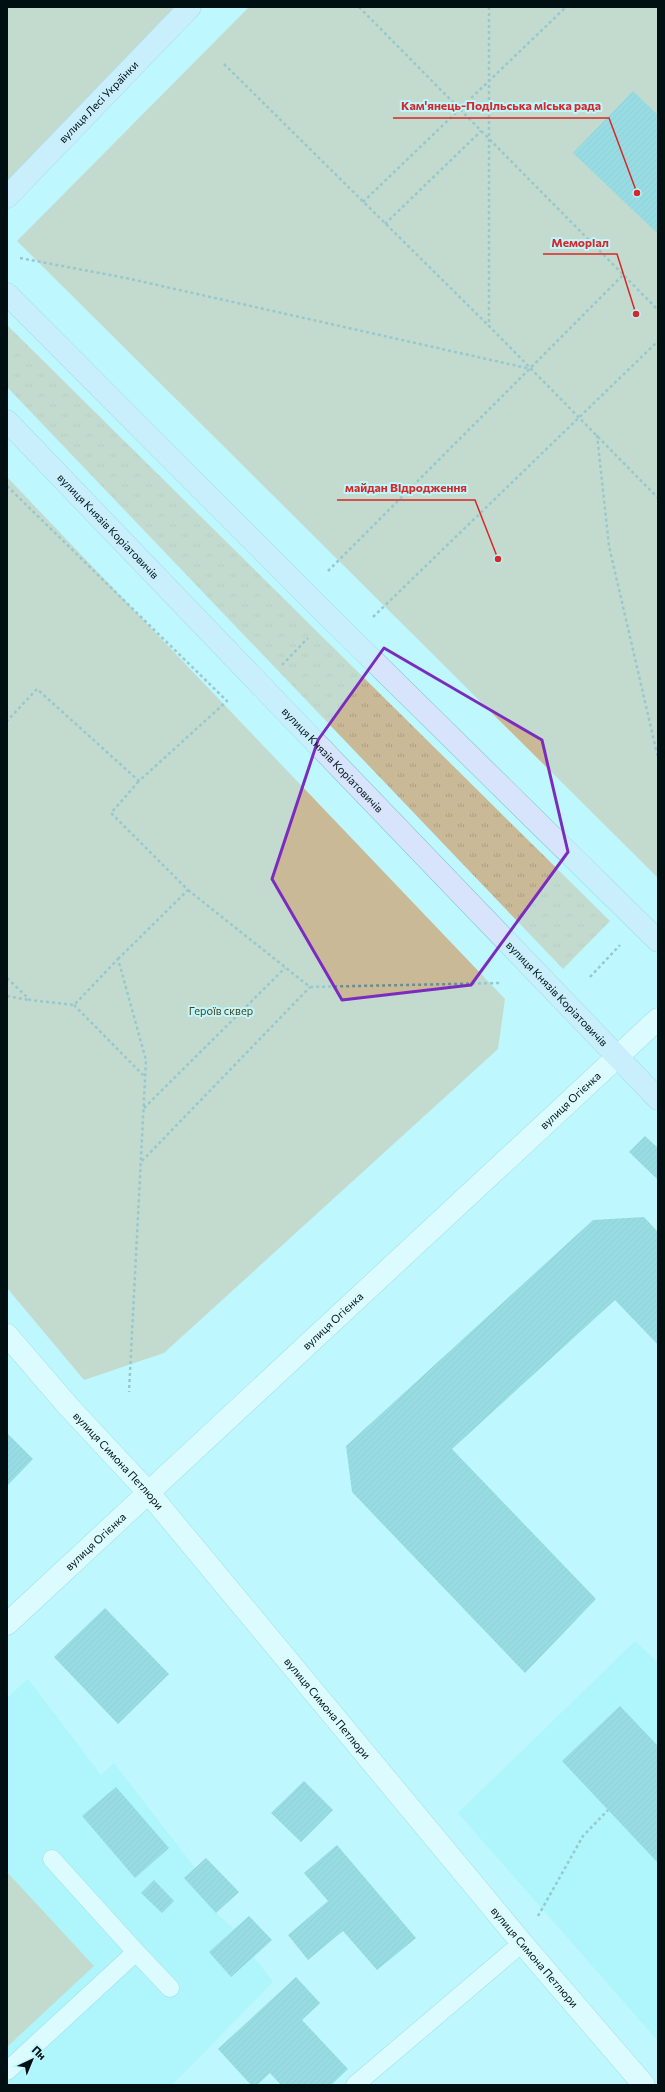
<svg xmlns="http://www.w3.org/2000/svg" width="665" height="2092" font-family="Commissioner,sans-serif">
	<style>
		.built { fill: #9df1fa }
		.grass { fill: url(#grass-tufts) }
		.park { fill: #cab997 }
		.building { fill: url(#building-hatch) }
		.lines { fill: none; stroke-linecap: round; stroke-linejoin: round }
		.lane-casing { stroke: #79c1c8; stroke-width: 19 }
		.street-casing { stroke: #79c1c8; stroke-width: 23 }
		.secondary-casing { stroke: #79c1c8; stroke-width: 23 }
		.path { stroke: #688e92; stroke-width: 2.5; stroke-dasharray: 3 3; stroke-linecap: butt }
		.lane { stroke: #fff; stroke-width: 18 }
		.street { stroke: #fff; stroke-width: 22 }
		.secondary { stroke: #d8e4fc; stroke-width: 22 }
		.marked { fill: none; stroke: #7b2cbf; stroke-width: 3; stroke-linejoin: round }
		.labels { text-anchor: middle; stroke-width: 4; stroke-linejoin: round; paint-order: stroke }
		.street-label { font-size: 11px; fill: #001012; stroke: #bef7fd }
		.park-label { font-size: 11px; fill: #503c0e; stroke: #bef7fd }
		.leader { fill: none; stroke: #d62828; stroke-width: 1.5 }
		.callout-dot { fill: #d62828; stroke: #bef7fd; stroke-width: 1.5 }
		.callout-label { font-size: 12px; text-anchor: middle; font-weight: bold; fill: #d62828; stroke: #bef7fd; stroke-width: 4; stroke-linejoin: round; paint-order: stroke }
	</style>
	<defs>
		<pattern id="grass-tufts" width="24" height="20" patternUnits="userSpaceOnUse"><rect width="24" height="20" fill="#cab997"/><path d="M3 7l-1-3M5 7V3M7 7l1-3M15 17l-1-3M17 17v-4M19 17l1-3" fill="none" stroke="#ac9e81"/></pattern>
		<pattern id="building-hatch" width="6" height="6" patternUnits="userSpaceOnUse"><rect width="6" height="6" fill="#69bac2"/><path d="M-1 1l2-2M0 6l6-6M5 7l2-2" fill="none" stroke="#599fa6"/></pattern>
	</defs>
	<rect width="100%" height="100%" fill="#bef7fd"/>
	<path class="built" d="M635,1641l23,22v378l-200,-228z
		M28,1679l73,96 13,-12 81,105 11,-10 33,34 -23,21 18,16 15,-13 23,24 -18,17 19,25 -101,103h-165v-387z"/>
	<path class="grass" d="M7,325l603,596 -47,48 -556,-582z"/>
	<path class="park" d="M7,7h183l-183,190z
		M249,7h409v871l-641,-637z
		M7,477l498,522 -7,50 -334,304 -80,27 -77,-92z
		M7,1872l87,94 -87,81z"/>
	<path class="building" d="M633,91l25,24v119l-85,-81z
		M645,1136l13,12 -1,31 -28,-27z
		M644,1217l14,15v113l-43,-45 -163,149 144,150 -71,74 -173,-181 -6,-46 247,-226z
		M7,1433l26,26 -26,27z
		M105,1608l64,66 -51,50 -64,-67z
		M620,1706l38,40v117l-96,-102z
		M304,1781l29,29 -32,32 -30,-29z
		M116,1787l53,61 -34,30 -53,-62z
		M337,1845l79,93 -39,32 -34,-39 -35,29 -20,-25 40,-34 -24,-28z
		M206,1858l33,34 -23,21 -32,-35z
		M154,1880l20,21 -12,12 -21,-20z
		M249,1916l23,24 -41,37 -22,-25z
		M296,1977l24,26 -18,17 46,49 -17,16h-50l-11,-12 -13,12h-6l-33,-36z"/>
	<g class="lines">
		<defs>
			<path id="lane" d="M52,1859l84,93
				M7,2071l129,-119 34,36
				M355,2085l167,-142"/>
			<g id="street">
				<path id="s1" d="M7,1335l61,71 80,86 374,451 122,142"/>
				<path id="s2" d="M7,1624l651,-605"/>
			</g>
			<g id="secondary">
				<path id="s3" d="M7,197l183,-190"/>
				<path d="M7,294l321,322 330,325"/>
				<path id="s4" d="M7,421l651,678"/>
			</g>
		</defs>
		<use href="#lane" class="lane-casing"/>
		<use href="#street" class="street-casing"/>
		<use href="#secondary" class="secondary-casing"/>
		<path class="path" d="M359,7l299,303
			M489,7v319
			M224,64l265,262 169,172
			M363,202l203,-195
			M385,224l96,-93
			M20,258l106,20 405,91
			M597,435l12,111 49,212
			M7,486l220,215 -88,80 -102,-92 -30,32
			M328,571l295,-296
			M373,617l285,-276
			M282,665l26,-27
			M188,890l122,97 191,-4
			M118,959l70,-69 -77,-77 28,-32
			M590,977l30,-32
			M7,978l23,22 44,5 44,-46 28,101 -17,332
			M7,996l22,4
			M74,1005l71,72
			M144,1108l141,-140
			M142,1161l168,-174
			M538,1916l45,-80 25,-26"/>
		<use href="#lane" class="lane"/>
		<use href="#street" class="street"/>
		<use href="#secondary" class="secondary"/>
	</g>
	<path d="M0 0H665V2092H0ZM384,648l158,92 26,112 -97,133 -129,15 -70,-121 46,-139z" fill="#bef7fd" fill-opacity=".55" fill-rule="evenodd"/>
	<path class="marked" d="M384,648l158,92 26,112 -97,133 -129,15 -70,-121 46,-139z"/>
	<g class="labels">
		<g class="street-label">
			<text dy="4" stroke="none"><textPath href="#s3" startOffset="132">вулиця Лесі Українки</textPath></text>
			<text dy="4" stroke="none"><textPath href="#s4" startOffset="146">вулиця Князів Коріатовичів</textPath></text>
			<text dy="4" stroke="none"><textPath href="#s4" startOffset="470">вулиця Князів Коріатовичів</textPath></text>
			<text dy="4" stroke="none"><textPath href="#s4" startOffset="794">вулиця Князів Коріатовичів</textPath></text>
			<text dy="4" stroke="none"><textPath href="#s2" startOffset="769">вулиця Огієнка</textPath></text>
			<text dy="4" stroke="none"><textPath href="#s2" startOffset="445">вулиця Огієнка</textPath></text>
			<text dy="4" stroke="none"><textPath href="#s1" startOffset="168">вулиця Симона Петлюри</textPath></text>
			<text dy="4" stroke="none"><textPath href="#s2" startOffset="121">вулиця Огієнка</textPath></text>
			<text dy="4" stroke="none"><textPath href="#s1" startOffset="492">вулиця Симона Петлюри</textPath></text>
			<text dy="4" stroke="none"><textPath href="#s1" startOffset="816">вулиця Симона Петлюри</textPath></text>
		</g>
		<g class="park-label">
			<text x="221" y="1015">Героїв сквер</text>
		</g>
	</g>
	<path class="leader" d="M637 193L609 118H393M636 314L617 254H543M498 559L475 500H337"/>
	<g class="callout-dot">
		<circle cx="637" cy="193" r="4"/>
		<circle cx="636" cy="314" r="4"/>
		<circle cx="498" cy="559" r="4"/>
	</g>
	<g class="callout-label">
		<text x="501" y="110">Кам'янець-Подільська міська рада</text>
		<text x="580" y="247">Меморіал</text>
		<text x="406" y="492">майдан Відродження</text>
	</g>
	<rect width="665" height="2092" fill="none" stroke="#001012" stroke-width="16"/>
	<g transform="translate(32 2060) rotate(44)" stroke="#bef7fd" stroke-width="3" paint-order="stroke">
	<path d="M0-3L7 15L0 10L-7 15Z" fill="#001012"/>
	<text y="-6" font-size="11" font-weight="bold" text-anchor="middle" fill="#001012">Пн</text>
	</g>
</svg>
